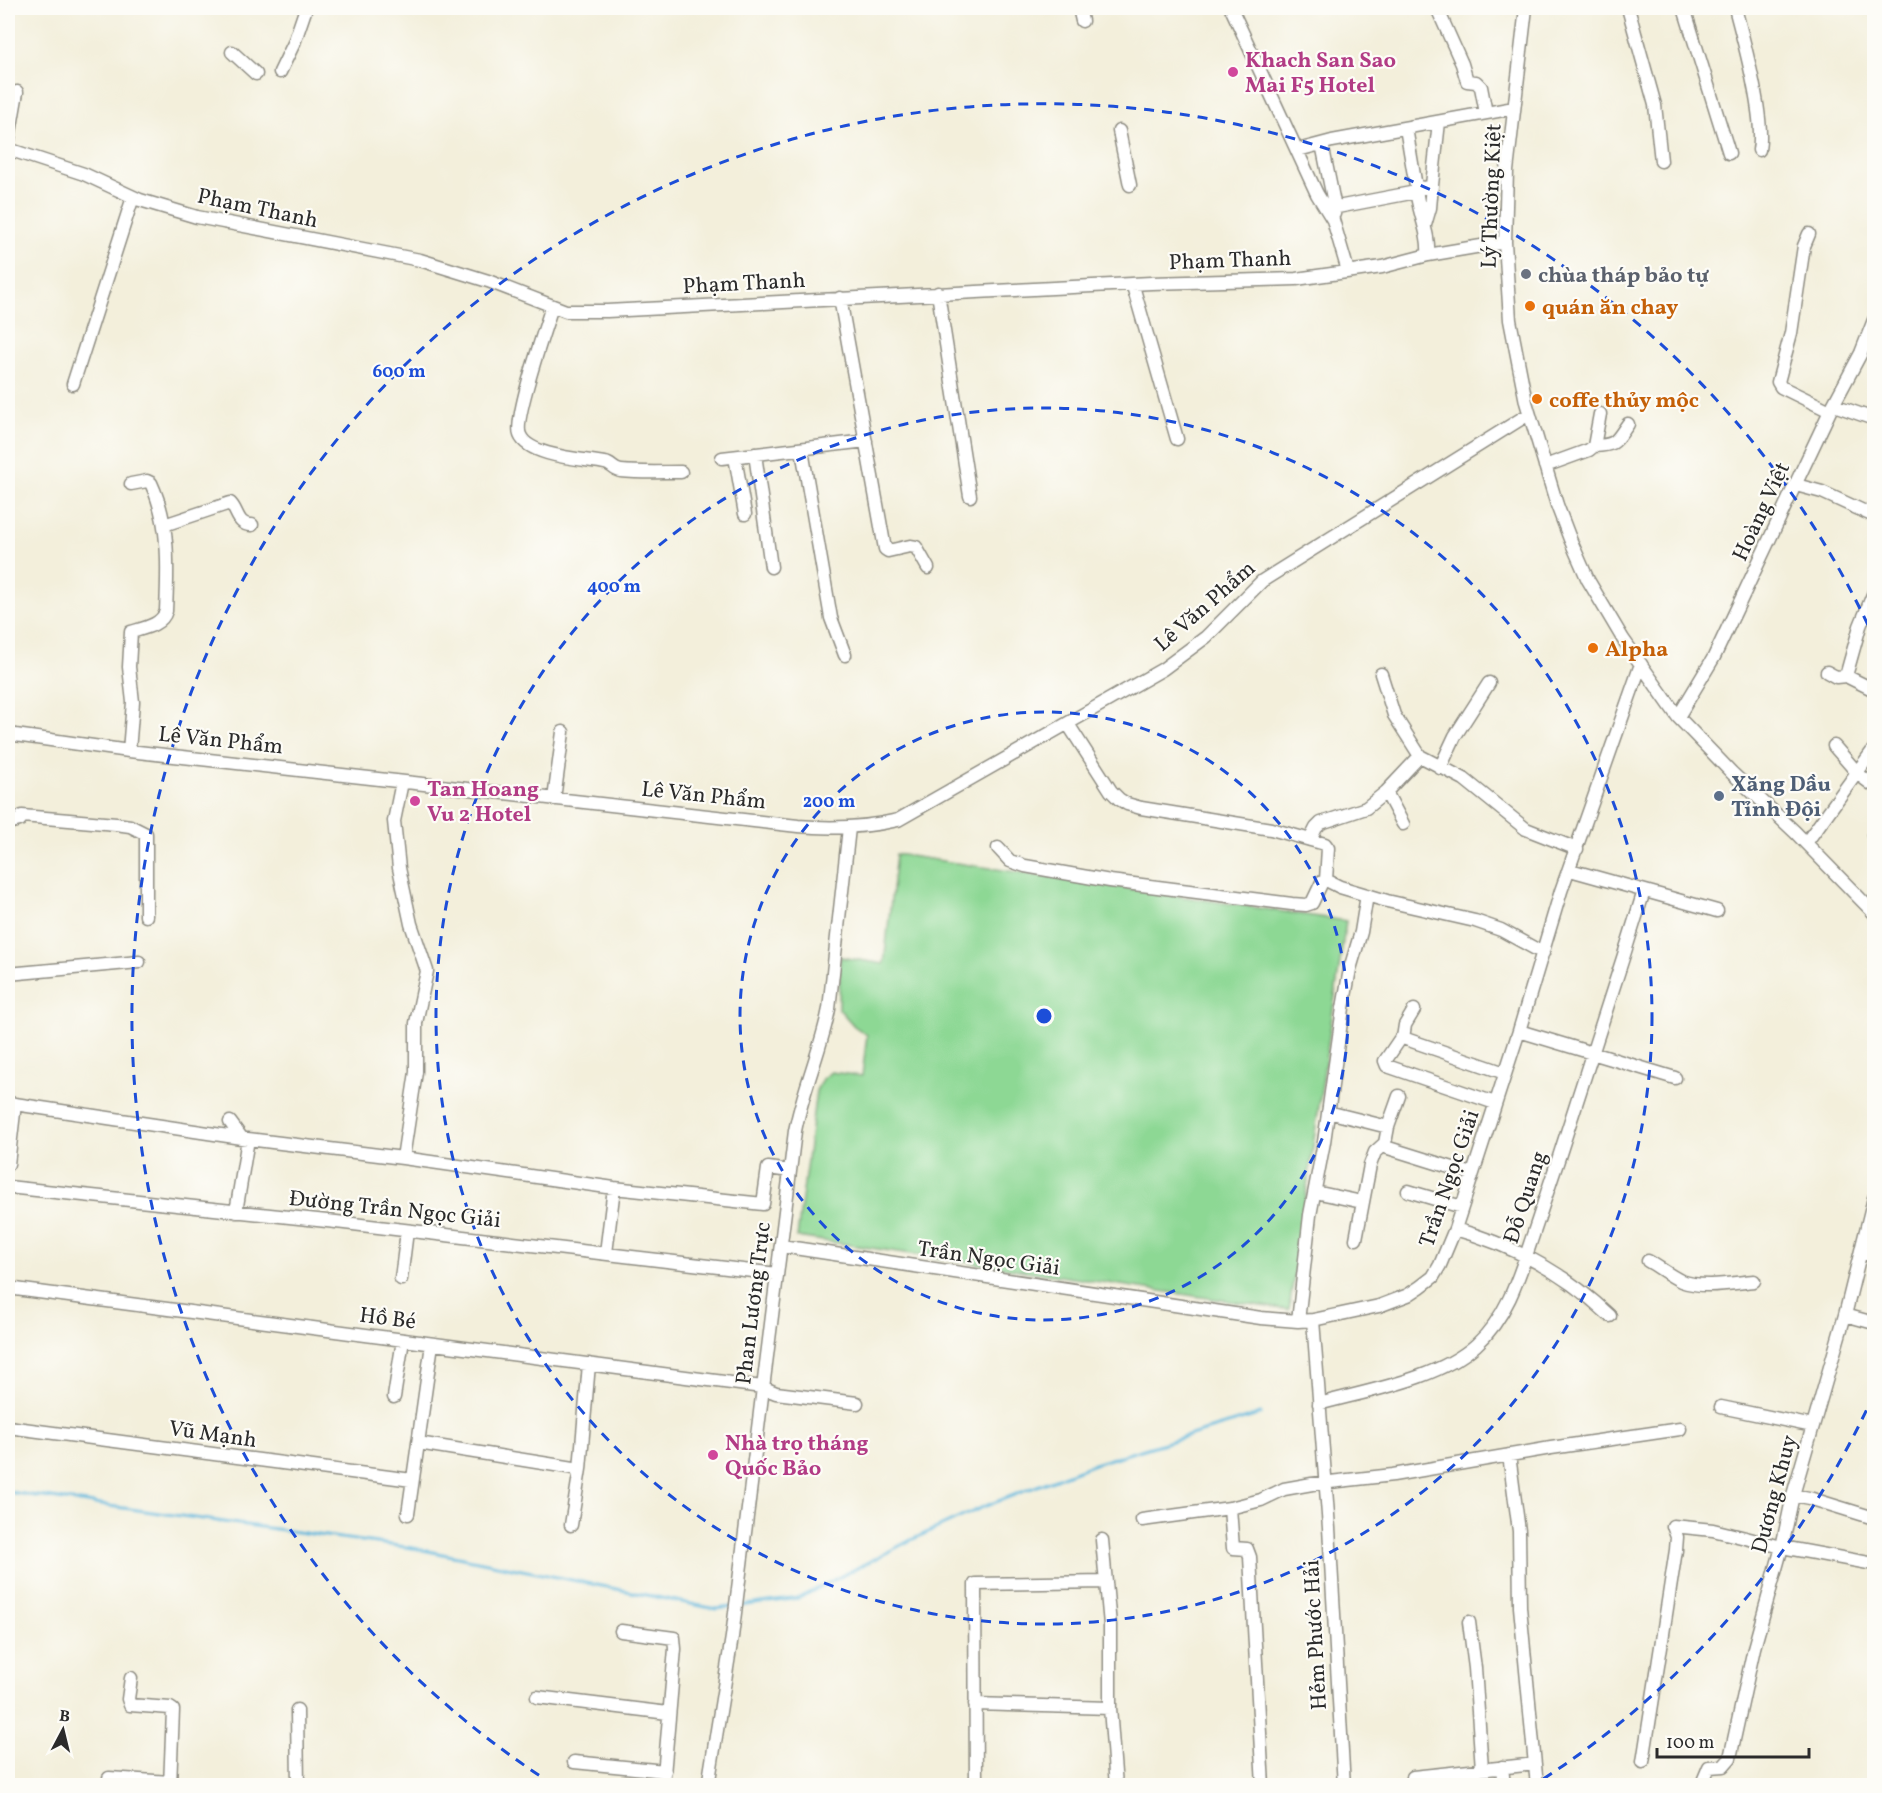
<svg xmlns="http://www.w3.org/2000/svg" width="1882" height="1793" font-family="Vollkorn,serif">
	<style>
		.green { fill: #8dd894; stroke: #5c8260; stroke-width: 1.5 }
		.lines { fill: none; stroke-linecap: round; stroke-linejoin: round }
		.stream { stroke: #5fb7dc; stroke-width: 3 }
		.minor-casing { stroke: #8f8d83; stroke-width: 15 }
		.minor { stroke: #fff; stroke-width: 12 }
		.ring { fill: none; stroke: #1d4ed8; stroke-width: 3; stroke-dasharray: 10 8 }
		.hotel-dot { fill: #d1479c; stroke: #fdfcf7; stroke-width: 2 }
		.worship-dot { fill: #6b7280; stroke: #fdfcf7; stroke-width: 2 }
		.food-dot { fill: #e8710a; stroke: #fdfcf7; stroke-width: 2 }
		.service-dot { fill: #5c6f8a; stroke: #fdfcf7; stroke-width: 2 }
		.labels { text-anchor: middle; stroke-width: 4.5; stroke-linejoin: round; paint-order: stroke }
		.hotel-label { font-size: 22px; font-weight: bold; fill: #b23c85; stroke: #fdfcf7; text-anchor: start }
		.street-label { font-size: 22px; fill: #2b2b2b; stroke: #fdfcf7 }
		.worship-label { font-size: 22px; font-weight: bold; fill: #5b616d; stroke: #fdfcf7; text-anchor: start }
		.food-label { font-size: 22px; font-weight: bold; fill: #c56008; stroke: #fdfcf7; text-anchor: start }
		.service-label { font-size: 22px; font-weight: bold; fill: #4e5e75; stroke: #fdfcf7; text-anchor: start }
		.centre { fill: #1d4ed8; stroke: #fdfcf7; stroke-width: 3 }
		.ring-label { font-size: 18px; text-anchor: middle; font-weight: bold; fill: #1d4ed8; stroke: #fdfcf7; stroke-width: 4.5; stroke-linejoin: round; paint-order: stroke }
	</style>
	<rect width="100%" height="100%" fill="#fdfcf7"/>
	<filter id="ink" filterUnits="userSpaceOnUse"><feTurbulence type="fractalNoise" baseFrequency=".0167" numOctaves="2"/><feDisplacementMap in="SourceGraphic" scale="12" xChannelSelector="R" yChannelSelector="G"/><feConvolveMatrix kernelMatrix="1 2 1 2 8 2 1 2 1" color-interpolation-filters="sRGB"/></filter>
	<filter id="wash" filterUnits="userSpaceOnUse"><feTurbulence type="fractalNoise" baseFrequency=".008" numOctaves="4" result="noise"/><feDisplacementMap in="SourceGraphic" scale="24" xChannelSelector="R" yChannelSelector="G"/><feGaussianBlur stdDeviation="1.35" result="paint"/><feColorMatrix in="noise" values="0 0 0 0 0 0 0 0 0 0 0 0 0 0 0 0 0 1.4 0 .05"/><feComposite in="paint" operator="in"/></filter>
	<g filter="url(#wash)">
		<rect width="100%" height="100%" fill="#f3efdb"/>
		<path class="green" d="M896,854l450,67 -57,389 -492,-73 19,-146 6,-12 9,-7 31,4 5,-41 -13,-9 -15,-17 1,-52 44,7z"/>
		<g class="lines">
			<path class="stream" d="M8,1492l405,56 303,61 16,-2
				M739,1606l60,-8 112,-58 72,-33 111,-43 167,-50"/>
		</g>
	</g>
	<g filter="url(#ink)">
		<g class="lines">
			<defs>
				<path id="minor" d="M1079,8l3,13
					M1231,8l86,186 16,26 15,51
					M1437,8l25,56 5,17 9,1 5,5 5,26
					M1526,8l-19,163 -2,71 5,78 16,82 31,103 13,34 18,41 35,59 55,78 54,56 63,59 79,81
					M1628,8l27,97 6,56
					M1684,8l45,145
					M1735,8c9,34 30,110 24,142
					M232,52l24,22
					M280,72l14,-29 12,-35
					M1406,128l10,59 9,1 7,-3 7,-63
					M1119,131l11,54
					M8,144l9,-52
					M1322,144l13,64 -1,6
					M8,149l76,25 56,26 57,17 223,43 68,21 78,30h41l544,-28 145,-4 86,-12 46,-12 77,-13
					M1298,150l34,-9 182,-33
					M1416,187c1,24 14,45 12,68
					M1327,209l89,-17
					M1425,225l5,-17 2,-23
					M1809,234l-5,12 -13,87 -13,49 3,5 49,24
					M1133,286l44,153
					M938,293l32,203
					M840,298l45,251 3,2 22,-5 6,1 12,21
					M552,306c-6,20 -39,114 -32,129 9,22 65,24 85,28 7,1 8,7 16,8 19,2 40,1 60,1
					M73,384l60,-187
					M1834,405l40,14
					M1594,446c23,-1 21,-4 34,-22
					M802,450l29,168 14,37
					M755,454l16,113
					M735,457l10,57
					M722,458l144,-17
					M1545,466l44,-16 5,-4 6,-32
					M1796,485l26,7 52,24
					M164,525l66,-22c8,7 7,23 22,22
					M1827,672l9,5 10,-1 28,14
					M1381,674l13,41 26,41 44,23 62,50 51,20
					M1846,676l14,-50 14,-34
					M1678,717l36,-60 116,-246 31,-58 13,-33
					M8,734l121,17 669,75c35,3 66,2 100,-6l265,-151 43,-32 56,-56 267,-167
					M1834,746l20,23 5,2
					M129,751l4,-49 -4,-35 2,-35c13,-4 31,-7 35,-21 2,-44 4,-87 -15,-128l-4,-2 -16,3
					M1440,768l15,-32 34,-53
					M1858,774l16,12
					M402,782l-8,39 5,47 12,56 16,47 -11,52v49l-13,86
					M1386,792l17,32
					M554,799l9,-67
					M22,816l94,8 14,2 16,8v82
					M8,823l12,-3
					M1874,833l-1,2 1,2
					M1310,840l6,-12 5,-5 45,-15 20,-16 34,-36
					M1806,843l68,-94
					M998,848l12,13 15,5 85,15 182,23 14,1 6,-2 10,-21 4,-2 2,-32 -3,-4 -54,-15 -130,-21 -14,-4 -8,-5 -8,-8 -43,-67
					M1570,870l147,41
					M1326,880l14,7 47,14 88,20 26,9 42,23
					M8,974l131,-12
					M1519,1031l156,47
					M1403,1038l2,-13 9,-15
					M8,1103l240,36 155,19 211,30 149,16 5,-36 22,3
					M1495,1103l-108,-37 -2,-5 15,-22 3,-1 102,35
					M1328,1112l60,15 11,-31
					M230,1122l11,15
					M1382,1146l90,28
					M8,1164l7,-60
					M8,1187l328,35 441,52
					M1408,1191l54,16
					M1315,1192l47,10
					M236,1212l12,-73
					M1455,1229c58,16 111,45 155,87
					M1356,1239l14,-74 5,-13 10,-9 3,-16
					M781,1246l480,72 37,3 15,-1 66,-14 29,-11 12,-8 13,-10 7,-12 15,-36 64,-198 42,-140 80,-227
					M1862,1252l12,4
					M606,1253l8,-65
					M1648,1261c11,6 22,15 33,20 22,8 51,2 73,0
					M401,1279l6,-48
					M8,1288l754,99 14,6 81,10
					M1845,1315l29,8
					M1313,1320l16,208 15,258
					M1298,1321l12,-106 14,-73 19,-134 7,-39 11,-37 6,-37
					M394,1397l9,-57
					M1319,1404c50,-14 118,-24 157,-59 31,-28 43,-68 56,-107 9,-26 17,-52 26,-78 29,-89 58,-179 86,-269
					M1721,1407l92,19
					M8,1427l404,53
					M418,1443l162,26
					M1509,1455l10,76 1,76 17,179
					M1793,1495l16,3 65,20
					M1230,1508l3,40 14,1 3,8 13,229
					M408,1514l24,-170
					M1142,1520l88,-12 31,-8 23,-11 28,-5 81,-9 158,-27 129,-19
					M571,1525l9,-56 9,-105
					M1102,1540l8,85v83l6,78
					M1469,1622l6,46 7,101
					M621,1631l53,7 1,11 -12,137
					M131,1678l-3,21 2,6 40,3 3,2 -3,76
					M537,1697l131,16
					M975,1704l135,4
					M297,1710l1,76
					M574,1762l91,9
					M1643,1762l33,-212 1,-13 -4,-11 40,4 69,17 92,17
					M1502,1767l2,19
					M1413,1777l122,-13
					M109,1778l61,4
					M708,1786l24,-149 63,-506c8,-42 26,-81 34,-122l20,-181
					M976,1786l-1,-202 131,-2
					M1701,1786l8,-19 14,-1 7,-8 24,-110 28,-101 11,-52 52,-180 29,-117"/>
			</defs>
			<use href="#minor" class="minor-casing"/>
			<use href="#minor" class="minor"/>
		</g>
	</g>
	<g class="ring">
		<circle cx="1044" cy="1016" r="304"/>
		<circle cx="1044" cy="1016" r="608"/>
		<path d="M1874 1394A912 912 0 0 1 1534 1785M554 1785A912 912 0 1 1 1874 638"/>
	</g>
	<g class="hotel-dot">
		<circle cx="1233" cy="72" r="6"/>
		<circle cx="415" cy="801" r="6"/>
		<circle cx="713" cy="1455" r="6"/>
	</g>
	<circle class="worship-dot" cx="1526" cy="274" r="6"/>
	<g class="food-dot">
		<circle cx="1530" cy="306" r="6"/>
		<circle cx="1537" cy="399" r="6"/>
		<circle cx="1593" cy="648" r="6"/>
	</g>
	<circle class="service-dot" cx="1719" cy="796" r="6"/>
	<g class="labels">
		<g class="hotel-label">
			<text x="1245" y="67">Khach San Sao<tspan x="1245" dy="25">Mai F5 Hotel</tspan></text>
			<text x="427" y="796">Tan Hoang<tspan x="427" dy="25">Vu 2 Hotel</tspan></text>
			<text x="725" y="1450">Nhà trọ tháng<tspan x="725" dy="25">Quốc Bảo</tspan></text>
		</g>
		<g class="street-label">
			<text transform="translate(1490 196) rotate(-88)" y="8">Lý Thường Kiệt</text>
			<text transform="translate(258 207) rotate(12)" y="8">Phạm Thanh</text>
			<text transform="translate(1230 259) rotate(-2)" y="8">Phạm Thanh</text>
			<text transform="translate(744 282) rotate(-3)" y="8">Phạm Thanh</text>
			<text transform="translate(1760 511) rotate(-65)" y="8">Hoàng Việt</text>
			<text transform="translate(1204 605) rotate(-41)" y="8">Lê Văn Phẩm</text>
			<text transform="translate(221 739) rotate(6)" y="8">Lê Văn Phẩm</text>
			<text transform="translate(704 794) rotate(6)" y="8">Lê Văn Phẩm</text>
			<text transform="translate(1448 1178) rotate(-71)" y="8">Trần Ngọc Giải</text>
			<text transform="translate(1524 1197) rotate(-72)" y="8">Đỗ Quang</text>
			<text transform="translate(395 1208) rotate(6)" y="8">Đường Trần Ngọc Giải</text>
			<text transform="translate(989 1257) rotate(8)" y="8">Trần Ngọc Giải</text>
			<text transform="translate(752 1303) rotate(-83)" y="8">Phan Lương Trực</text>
			<text transform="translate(388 1317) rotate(7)" y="8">Hồ Bé</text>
			<text transform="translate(213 1433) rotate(8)" y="8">Vũ Mạnh</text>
			<text transform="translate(1773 1494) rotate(-75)" y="8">Dương Khuy</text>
			<text transform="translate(1314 1635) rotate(-93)" y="8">Hẻm Phước Hải</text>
		</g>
		<g class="worship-label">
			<text x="1538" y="282">chùa tháp bảo tự</text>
		</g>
		<g class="food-label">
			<text x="1542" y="314">quán ăn chay</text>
			<text x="1549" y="407">coffe thủy mộc</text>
			<text x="1605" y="656">Alpha</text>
		</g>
		<g class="service-label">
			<text x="1731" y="791">Xăng Dầu<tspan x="1731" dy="25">Tỉnh Đội</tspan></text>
		</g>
	</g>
	<circle cx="1044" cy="1016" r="9" class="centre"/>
	<g class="ring-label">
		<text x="399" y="377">600 m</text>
		<text x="614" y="592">400 m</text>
		<text x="829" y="807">200 m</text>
	</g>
	<rect width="1882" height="1793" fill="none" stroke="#fdfcf7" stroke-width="30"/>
	<g transform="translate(63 1730) rotate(7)" stroke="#fdfcf7" stroke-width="4.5" paint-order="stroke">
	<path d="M0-4.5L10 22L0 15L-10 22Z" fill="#2b2b2b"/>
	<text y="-9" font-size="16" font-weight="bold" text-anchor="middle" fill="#2b2b2b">B</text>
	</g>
	<path d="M1657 1748v9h152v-9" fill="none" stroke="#2b2b2b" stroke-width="3"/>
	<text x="1666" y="1748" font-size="18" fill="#2b2b2b" stroke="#fdfcf7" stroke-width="4.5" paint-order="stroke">100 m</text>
</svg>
